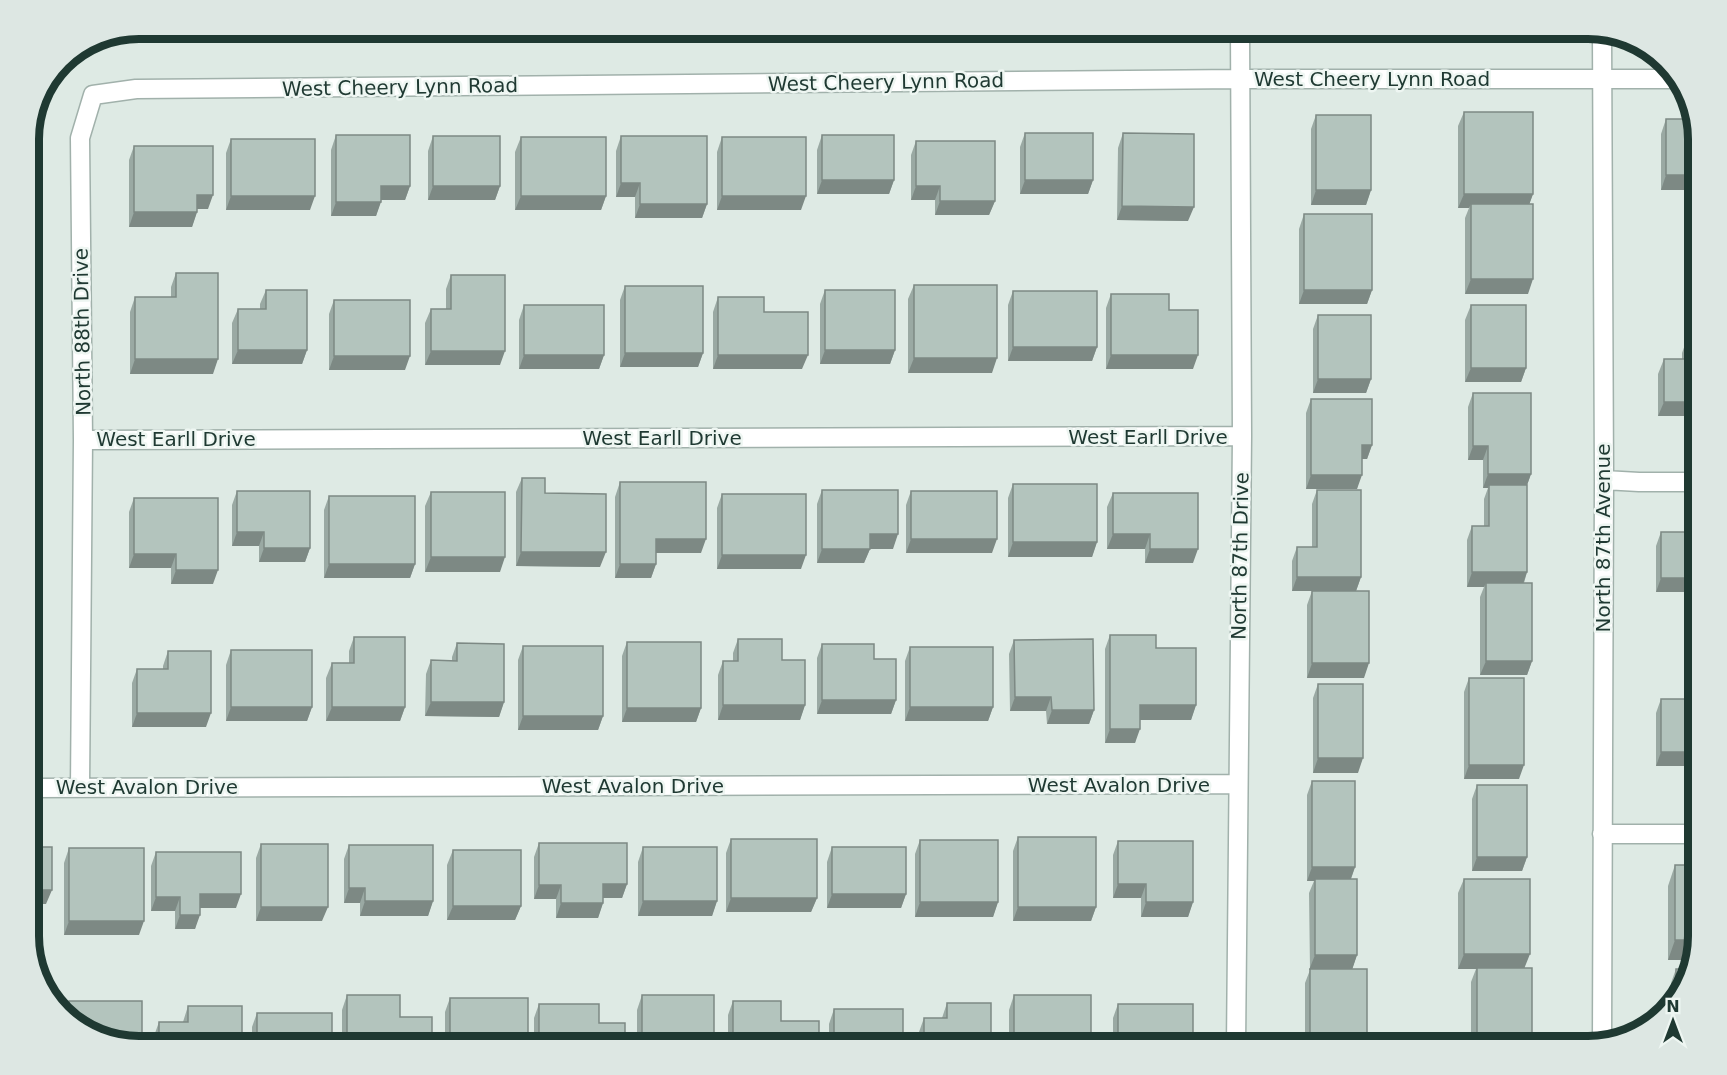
<svg xmlns="http://www.w3.org/2000/svg" width="1727" height="1075" font-family="'DejaVu Sans',sans-serif">
	<style>
		.lines { fill: none; stroke-linecap: round; stroke-linejoin: round }
		.minor-casing { stroke: #a1b1ab; stroke-width: 21 }
		.minor { stroke: #fff; stroke-width: 18 }
		.wall { fill: #9aa9a3 }
		.shaded-wall { fill: #7d8984 }
		.building { fill: #b3c4bd; stroke: #7d8984; stroke-width: 1.5 }
		.labels { text-anchor: middle; stroke-width: 5; stroke-linejoin: round; paint-order: stroke }
		.street-label { font-size: 20px; fill: #1f3932; stroke: #eef6f2 }
		.rim { fill: none; stroke: #1f3932; stroke-width: 8 }
	</style>
	<rect width="100%" height="100%" fill="#deeae4"/>
	<g class="lines">
		<defs>
			<path id="minor" d="M1602,33l2,447 -2,563
				M83,440l1159,-4
				M1604,480l35,2h59
				M29,788l1209,-4
				M80,788l3,-348 -3,-302 13,-43 43,-6 1104,-10h439
				M1602,834h96
				M1236,1046l6,-610 -2,-408"/>
		</defs>
		<use href="#minor" class="minor-casing"/>
		<use href="#minor" class="minor"/>
	</g>
	<path class="wall" d="M1464,112l69,82 -4,10 -1,90h-63v-76l4,-10h-11v-82z
		M1316,115l55,75 -5,15h-55v-76z
		M1666,119l32,71h-37v-56z
		M1025,133l68,47 -5,14h-68v-47z
		M1123,133l65,88 -71,-1 1,-72z
		M336,135l74,51 -5,14h-24l-5,16h-45v-66z
		M822,135l72,45 -5,14h-72v-44z
		M433,136l67,50 -5,14h-67v-49z
		M621,136l86,68 -5,14h-67v-21h-19v-46z
		M521,137l85,59 -5,14h-86v-58z
		M722,137l79,73h-84v-58z
		M231,139l79,71h-84v-57z
		M916,141l79,60 -6,14h-54v-15h-24v-45z
		M134,146l74,63h-11v3l-5,15h-63v-67z
		M1304,214l68,76 -5,14h-68v-75z
		M176,273l37,101h-83v-62l5,-15h36v-10z
		M451,275l49,90h-75v-42l6,-14h15v-20z
		M914,285l78,88h-84v-74z
		M625,286l78,67 -5,14h-78v-67z
		M266,290l41,60 -5,14h-70v-41l6,-14h22v-5z
		M825,290l70,60 -5,14h-70v-60z
		M1013,291l84,56 -5,14h-84v-56z
		M1111,294l58,16 24,59h-87v-61z
		M718,297l46,15 38,57h-89v-57z
		M334,300l71,70h-76v-56z
		M524,305l80,50 -5,14h-80v-49z
		M1471,305l55,63 -5,14h-56v-62z
		M1318,315l53,64 -5,14h-53v-64z
		M1687,339l11,77h-40v-42l6,-15h18v-6z
		M1473,393l58,81 -4,11v87l-3,11 8,78 -5,14h-47v-78l4,-10h-17v-47l5,-14h12v-27l4,-11h-5v-28h-15v-53z
		M1311,399l61,46 -5,14h-5l-5,30h-51v-76z
		M522,478l23,15 55,74 -84,-1v-74z
		M620,482l81,71h-45v11l-5,14h-36v-81z
		M1013,484l84,58 -5,15h-84v-59z
		M822,490l71,59h-23l-6,14h-47v-59z
		M1317,490l44,87 -5,14 8,87h-57v-73l5,-14h-20v-30l5,-14h15v-43z
		M237,491l73,57 -5,14h-46v-16h-27v-41z
		M911,491l81,62h-86v-48z
		M431,492l69,80h-75v-66z
		M1113,493l80,70h-48v-14h-38v-42z
		M722,494l79,75h-84v-61z
		M329,496l86,68 -5,14h-86v-68z
		M134,498l79,86h-42v-16h-42v-56z
		M1661,532l37,60h-42v-46z
		M1110,635l46,13 40,57 -5,15h-51l-5,23h-30v-94z
		M354,637l51,70 -5,14h-74v-43l6,-15h17v-12z
		M738,639l67,66 -5,15h-82v-45l5,-14h10v-8z
		M1014,640l80,70 -5,14h-42l-1,-13h-36l-1,-57z
		M627,642l74,66 -5,14h-74v-66z
		M457,643l47,59 -5,15 -74,-1 1,-42 5,-14 21,1v-4z
		M822,644l52,15 22,41 -5,14h-74v-56z
		M523,646l80,70 -5,14h-80v-70z
		M910,647l83,60 -5,14h-83v-60z
		M231,650l81,57 -5,14h-81v-56z
		M168,651l38,76h-74v-44l5,-14h26v-3z
		M1469,678l50,101h-55v-87z
		M1318,684l40,89h-45v-75z
		M1661,699l37,67h-42v-53z
		M1312,781l43,86 -4,12 6,76 -5,14 11,77h-58v-63l5,-13 -1,-77 5,-12h-7v-86z
		M1477,785l50,72 -5,14h-50v-72z
		M1018,837l78,70 -5,14h-78v-70z
		M731,839l86,59 -6,14h-85v-59z
		M920,840l78,62 -5,15h-78v-63z
		M1118,841l75,61 -5,15h-47v-19h-28v-43z
		M539,843l88,41 -5,14h-19v5l-5,15h-42v-19h-22v-42z
		M261,844l61,77h-66v-63z
		M349,845l84,56 -5,15h-68v-13h-16v-44z
		M643,847l74,54 -5,15h-74v-54z
		M832,847l74,47 -5,14h-74v-46z
		M69,848l70,87h-75v-72z
		M453,850l68,56 -6,14h-68v-55z
		M156,852l80,56h-36l-5,21h-20v-18h-24v-45z
		M1675,865l16,95h-23v-74z
		M1464,879l61,89 7,78h-61v-64l5,-13h-18v-76z
		M1676,969l4,28 -9,8v-22z
		M347,995l53,22 32,30h-90v-37z
		M642,995l72,52h-77v-37z
		M1014,995l77,51h-82v-36z
		M450,998l78,49h-83v-35z
		M69,1001l9,27 -14,-14z
		M733,1001l48,20 38,25 -91,1v-32z
		M947,1003l44,43h-72v-14l5,-14h18z
		M539,1004l60,19 26,24h-91v-29z
		M1118,1004l75,42h-80v-28z
		M188,1006l54,41h-88v-11l5,-14h24z
		M834,1009l69,37h-74v-22z
		M257,1013l75,34h-80v-20z"/>
	<path class="shaded-wall" d="M340,28h46l-1,5 -46,-1z
		M1302,28h55v2h-56z
		M1461,28h69l-1,3h-68z
		M1666,175h32v15h-37z
		M822,180h72l-5,14h-72z
		M1025,180h68l-5,14h-68z
		M621,183h19l-5,14h-19z
		M381,186h29l-5,14h-29z
		M433,186h67l-5,14h-67z
		M916,186h24l-5,14h-24z
		M1316,190h55l-5,15h-55z
		M1464,194h69l-5,14 -57,-4 -2,4h-11z
		M197,195h16l-5,14h-16z
		M231,196h84l-5,14h-84z
		M521,196h85l-5,14h-86z
		M722,196h84l-5,14h-84z
		M940,201h55l-6,14h-54z
		M336,202h45l-5,14h-45z
		M640,204h67l-5,14h-67z
		M1122,206l72,1 -6,14 -71,-1z
		M134,212h63l-5,15h-63z
		M1471,279h62l-5,15h-63z
		M1304,290h68l-5,14h-68z
		M1013,347h84l-5,14h-84z
		M238,350h69l-5,14h-70z
		M825,350h70l-5,14h-70z
		M431,351h74l-5,14h-75z
		M625,353h78l-5,14h-78z
		M524,355h80l-5,14h-80z
		M718,355h90l-6,14h-89z
		M1111,355h87l-5,14h-87z
		M334,356h76l-5,14h-76z
		M914,358h83l-5,15h-84z
		M135,359h83l-5,15h-83z
		M1471,368h55l-5,14h-56z
		M1318,379h53l-5,14h-53z
		M1664,402h34v14h-40z
		M1362,445h10l-5,14h-10z
		M1473,446h15l-5,14h-15z
		M1488,474h43l-5,14 -37,-3 -1,3h-5z
		M1311,475h51l-5,14h-51z
		M237,532h27l-5,14h-27z
		M870,534h28l-5,15h-29z
		M1113,534h37l-5,15h-38z
		M656,539h50l-5,14h-50z
		M911,539h86l-5,14h-86z
		M1013,542h84l-5,15h-84z
		M264,548h46l-5,14h-46z
		M822,549h48l-6,14h-47z
		M1150,549h48l-5,14h-48z
		M521,552h85l-6,15 -84,-1z
		M134,554h42l-5,14h-42z
		M722,555h84l-5,14h-84z
		M431,557h74l-5,15h-75z
		M329,564h86l-5,14h-86z
		M620,564h36l-5,14h-36z
		M176,570h42l-5,14h-42z
		M1472,572h55l-5,15 -36,-4 -2,4h-17z
		M1297,577h64l-5,14h-64z
		M1661,578h37v14h-42z
		M1486,661h46l-5,14h-47z
		M1312,663h57l-5,15h-57z
		M1015,697h36l-5,14h-36z
		M822,700h74l-5,14h-74z
		M431,702h73l-5,15 -74,-1z
		M723,705h82l-5,15h-82z
		M1140,705h56l-5,15h-56z
		M231,707h81l-5,14h-81z
		M332,707h73l-5,14h-74z
		M910,707h83l-5,14h-83z
		M627,708h74l-5,14h-74z
		M1052,710h42l-5,14h-42z
		M137,713h74l-5,14h-74z
		M523,716h80l-5,14h-80z
		M1110,729h30l-5,14h-30z
		M1661,752h37v14h-42z
		M1318,758h45l-5,15h-45z
		M1469,765h55l-5,14h-55z
		M1477,857h50l-5,14h-50z
		M1312,867h43l-5,14h-43z
		M603,884h24l-5,14h-24z
		M1118,884h28l-5,14h-28z
		M539,885h22l-5,14h-22z
		M349,888h16l-5,15h-16z
		M29,890h23l-6,14h-17z
		M200,894h41l-5,14h-41z
		M832,894h74l-5,14h-74z
		M156,897h24l-5,14h-24z
		M731,898h86l-6,14h-85z
		M365,901h68l-5,15h-68z
		M643,901h74l-5,15h-74z
		M920,902h78l-5,15h-78z
		M1146,902h47l-5,15h-47z
		M561,903h42l-5,15h-42z
		M453,906h68l-6,14h-68z
		M261,907h67l-6,14h-66z
		M1018,907h78l-5,14h-78z
		M180,915h20l-5,14h-20z
		M69,921h75l-5,14h-75z
		M1675,940h23l-7,20h-23z
		M1464,954h66l-6,15h-66z
		M1315,955h42l-5,15h-43z
		M1355,1037h12l-4,9h-12z"/>
	<path class="building" d="M1464,112h69v82h-69z
		M1316,115h55v75h-55z
		M1666,119h27l5,19v37h-32z
		M1025,133h68v47h-68z
		M1123,133l71,1v73l-72,-1z
		M336,135h74v51h-29v16h-45z
		M822,135h72v45h-72z
		M433,136h67v50h-67z
		M621,136h86v68h-67v-21h-19z
		M521,137h85v59h-85z
		M722,137h84v59h-84z
		M231,139h84v57h-84z
		M916,141h79v60h-55v-15h-24z
		M134,146h79v49h-16v17h-63z
		M1471,204h62v75h-62z
		M1304,214h68v76h-68z
		M176,273h42v86h-83v-62h41z
		M451,275h54v76h-74v-42h20z
		M914,285h83v73h-83z
		M625,286h78v67h-78z
		M266,290h41v60h-69v-41h28z
		M825,290h70v60h-70z
		M1013,291h84v56h-84z
		M1111,294h58v16h29v45h-87z
		M718,297h46v15h44v43h-90z
		M334,300h76v56h-76z
		M524,305h80v50h-80z
		M1471,305h55v63h-55z
		M1318,315h53v64h-53z
		M1687,339h11v63h-34v-43h23z
		M1473,393h58v81h-43v-28h-15z
		M1311,399h61v46h-10v30h-51z
		M522,478h23v15l61,1v58h-85z
		M620,482h86v57h-50v25h-36z
		M1013,484h84v58h-84z
		M1489,485h38v87h-55v-46h17z
		M822,490h76v44h-28v15h-48z
		M1317,490h44v87h-64v-30h20z
		M237,491h73v57h-46v-16h-27z
		M911,491h86v48h-86z
		M431,492h74v65h-74z
		M1113,493h85v56h-48v-15h-37z
		M722,494h84v61h-84z
		M329,496h86v68h-86z
		M134,498h84v72h-42v-16h-42z
		M1661,532h37v46h-37z
		M1486,583h46v78h-46z
		M1312,591h57v72h-57z
		M1110,635h46v13h40v57h-56v24h-30z
		M354,637h51v70h-73v-44h22z
		M738,639h44v21h23v45h-82v-44h15z
		M1093,639l1,71h-42l-1,-13h-36l-1,-57z
		M627,642h74v66h-74z
		M457,643l47,1v58h-73v-42l26,1z
		M822,644h52v15h22v41h-74z
		M523,646h80v70h-80z
		M910,647h83v60h-83z
		M231,650h81v57h-81z
		M168,651h43v62h-74v-44h31z
		M1469,678h55v87h-55z
		M1318,684h45v74h-45z
		M1661,699h37v53h-37z
		M1312,781h43v86h-43z
		M1477,785h50v72h-50z
		M1018,837h78v70h-78z
		M731,839h86v59h-86z
		M920,840h78v62h-78z
		M1118,841h75v61h-47v-18h-28z
		M539,843h88v41h-24v19h-42v-18h-22z
		M261,844h67v63h-67z
		M349,845h84v56h-68v-13h-16z
		M29,847h23v43h-23z
		M643,847h74v54h-74z
		M832,847h74v47h-74z
		M69,848h75v73h-75z
		M453,850h68v56h-68z
		M156,852h85v42h-41v21h-20v-18h-24z
		M1675,865h23v75h-23z
		M1315,879h42v76h-42z
		M1464,879h66v75h-66z
		M1477,968h55v78h-55z
		M1310,969h57v68h-12v9h-45z
		M1676,969h13l-9,28 -4,4z
		M347,995h53v22h32v30h-85z
		M642,995h72v52h-72z
		M1014,995h77v51h-77z
		M450,998h78v49h-78z
		M69,1001h73v46h-3l-61,-19 -9,-9z
		M733,1001h48v20h38v25l-86,1z
		M947,1003h44v43h-67v-28h23z
		M539,1004h60v19h26v24h-86z
		M1118,1004h75v42h-75z
		M188,1006h54v41h-83v-25h29z
		M834,1009h69v37h-69z
		M257,1013h75v34h-75z"/>
	<g class="labels">
		<g class="street-label">
			<text x="1372" y="86">West Cheery Lynn Road</text>
			<text transform="translate(886 82) rotate(-1)" y="7">West Cheery Lynn Road</text>
			<text transform="translate(400 87) rotate(-1)" y="7">West Cheery Lynn Road</text>
			<text transform="translate(82 332) rotate(-91)" y="7">North 88th Drive</text>
			<text x="1148" y="444">West Earll Drive</text>
			<text x="662" y="445">West Earll Drive</text>
			<text x="176" y="446">West Earll Drive</text>
			<text transform="translate(1603 538) rotate(-90)" y="7">North 87th Avenue</text>
			<text transform="translate(1240 556) rotate(-89)" y="7">North 87th Drive</text>
			<text x="1119" y="792">West Avalon Drive</text>
			<text x="633" y="793">West Avalon Drive</text>
			<text x="147" y="794">West Avalon Drive</text>
		</g>
	</g>
	<path d="M0 0H1727V1075H0ZM139 39H1588A100 100 0 0 1 1688 139V936A100 100 0 0 1 1588 1036H139A100 100 0 0 1 39 936V139A100 100 0 0 1 139 39Z" fill="#dde7e3" fill-rule="evenodd"/>
	<path class="rim" d="M139 39H1588A100 100 0 0 1 1688 139V936A100 100 0 0 1 1588 1036H139A100 100 0 0 1 39 936V139A100 100 0 0 1 139 39Z"/>
	<g transform="translate(1673 1021)" stroke="#eef6f2" stroke-width="4.5" paint-order="stroke">
	<path d="M0-4.5L10 22L0 15L-10 22Z" fill="#1f3932"/>
	<text y="-9" font-size="16" font-weight="bold" text-anchor="middle" fill="#1f3932">N</text>
	</g>
</svg>
